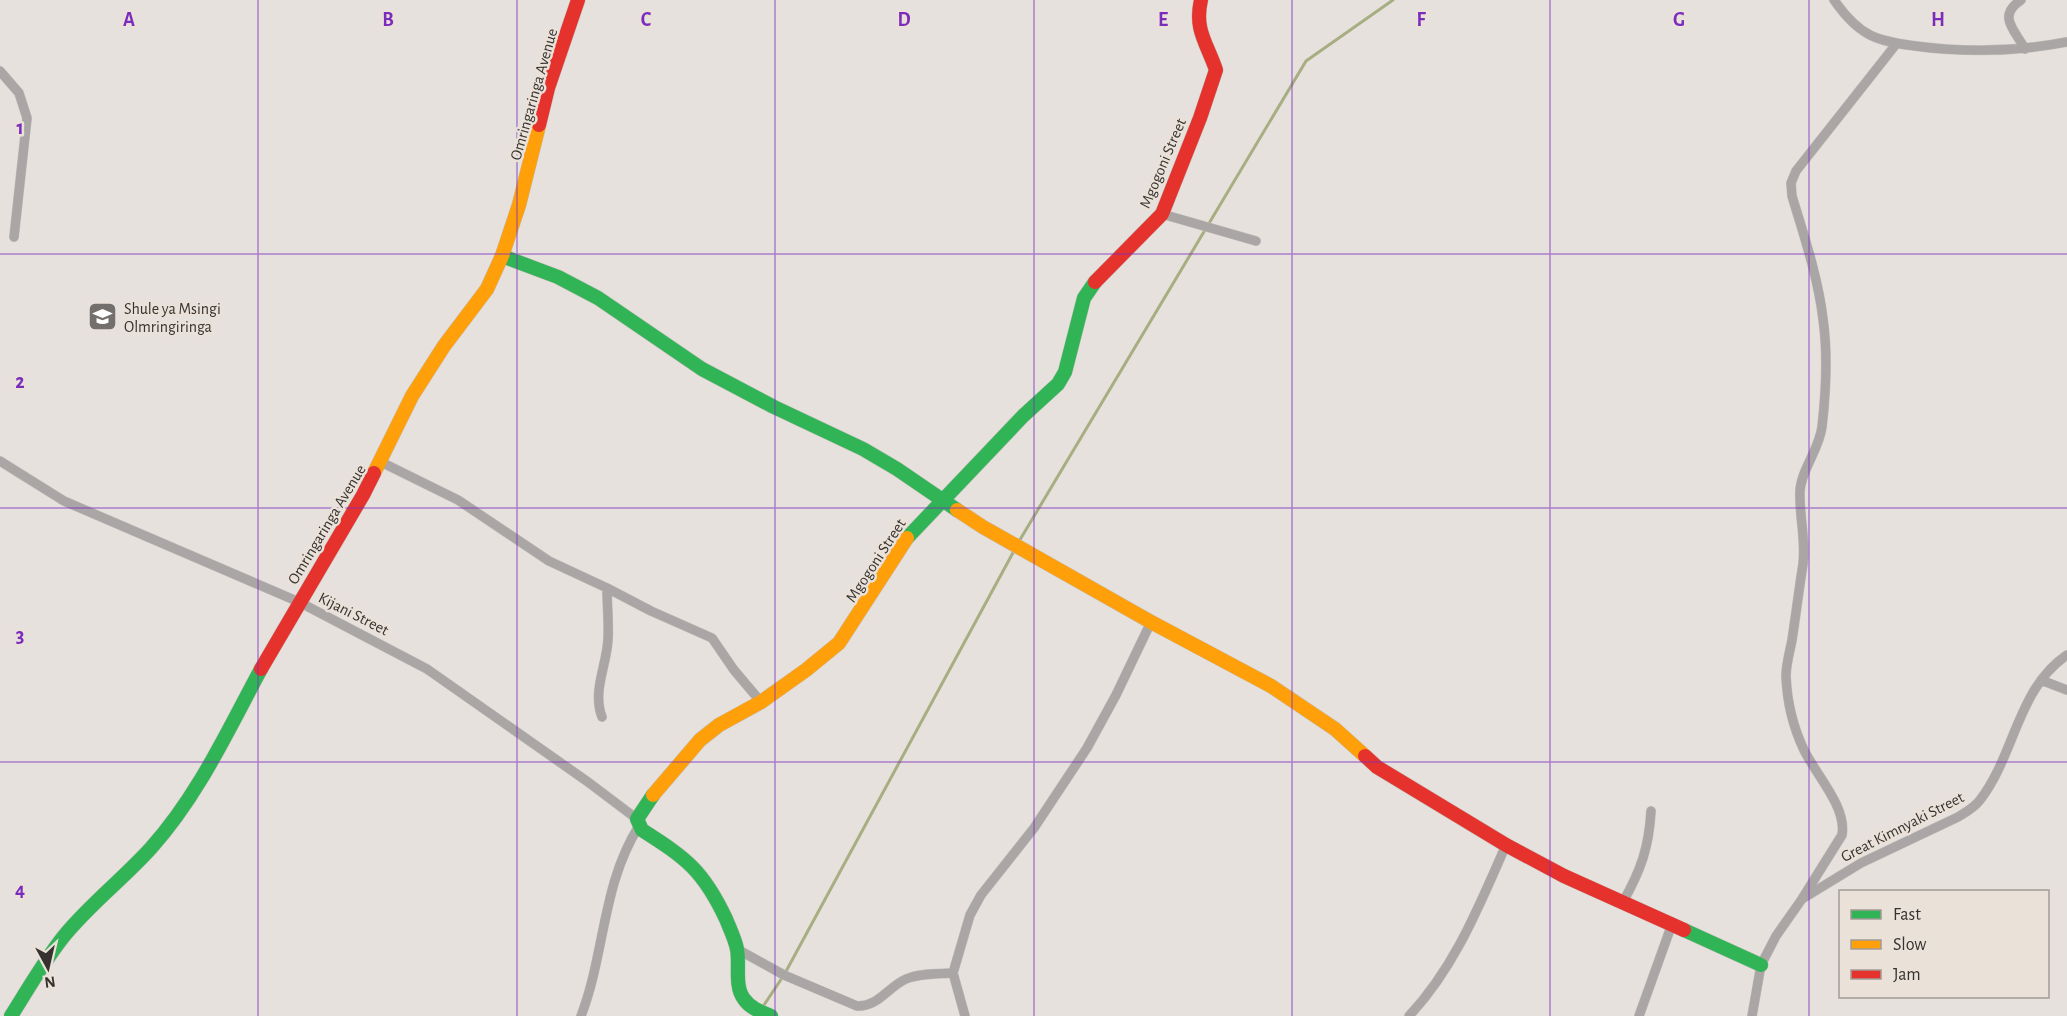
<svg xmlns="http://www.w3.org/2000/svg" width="2067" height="1016" font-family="'Alegreya Sans',sans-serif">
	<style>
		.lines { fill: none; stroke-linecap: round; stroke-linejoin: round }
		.stream { stroke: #a7ae81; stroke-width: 3 }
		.street-casing { stroke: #c2bebb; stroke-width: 10 }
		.fast-casing { stroke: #c2bebb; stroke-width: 15 }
		.slow-casing { stroke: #c2bebb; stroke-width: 15 }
		.jam-casing { stroke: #c2bebb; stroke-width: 15 }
		.street { stroke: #a9a6a5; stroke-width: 9 }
		.fast { stroke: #30b455; stroke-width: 14 }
		.slow { stroke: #ff9f0a; stroke-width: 14 }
		.jam { stroke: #e5322d; stroke-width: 14 }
		.grid { fill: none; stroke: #7b2cbf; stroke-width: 1.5; stroke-opacity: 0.55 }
		.labels { text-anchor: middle; stroke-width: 5; stroke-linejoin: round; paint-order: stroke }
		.street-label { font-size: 16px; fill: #35322f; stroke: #eae1d9 }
		.poi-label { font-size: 16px; fill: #35322f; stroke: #eae1d9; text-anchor: start }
		.grid-label { font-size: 20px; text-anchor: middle; font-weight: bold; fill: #7b2cbf; stroke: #eae1d9; stroke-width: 5; stroke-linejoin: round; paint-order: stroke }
	</style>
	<rect width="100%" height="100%" fill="#e6e1dd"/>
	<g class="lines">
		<path class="stream" d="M1018,543l288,-482 87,-61
			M762,1008l22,-33 231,-426"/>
		<defs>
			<path id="street" d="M1834,0c9,13 22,28 36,35 14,7 31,9 45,11 53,7 100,6 152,-4
				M2021,0c-24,16 -7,29 4,49
				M0,71l19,22 8,25 -13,119
				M1162,214l94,27
				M0,461l64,40 235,101 128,67 161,113 49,37
				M381,462l77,38 91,61 58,27 44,23 61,27 22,32 27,32
				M2041,680l26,10
				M602,717c-10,-26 5,-52 6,-78 1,-16 -1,-34 -1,-51
				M1802,899l40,-64c5,-28 -26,-60 -38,-85 -11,-23 -17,-49 -18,-74 0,-12 4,-25 6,-36 4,-26 7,-51 11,-76 3,-25 -4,-48 -3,-73 1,-21 19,-41 22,-64 4,-35 6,-73 1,-108 -5,-42 -19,-83 -31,-123l-1,-13 5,-12 101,-128
				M1623,902c18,-32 26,-55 28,-91
				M737,949l47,26 73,31c21,1 31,-19 49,-27 14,-6 32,-5 47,-6
				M581,1016c24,-62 21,-132 58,-190
				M965,1016l-12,-43 17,-58 11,-20 53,-67 53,-80 29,-53 35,-73
				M1409,1016c46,-49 70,-110 97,-171
				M1639,1016l33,-92
				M1752,1016l9,-51 15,-29 26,-37 59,-36 97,-46c8,-5 16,-9 22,-17 35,-45 37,-111 87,-145"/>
			<path id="fast" d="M502,256l56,21 40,21 104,71 72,38 89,42 34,20 60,41
				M907,538l116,-122 35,-32 7,-12 19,-74 11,-16
				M653,795l-16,24 5,11c44,28 61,40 84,89 4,10 9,20 11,30 3,16 -3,37 7,50 6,9 17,13 27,17
				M1684,930l77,35
				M11,1016c17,-27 33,-55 53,-80 26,-32 59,-57 87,-88 47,-52 77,-118 110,-179"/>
			<path id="slow" d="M374,473l38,-77 32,-50 43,-57 15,-33 17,-51 20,-80
				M957,510l26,17 168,95 120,64 64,43 30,27
				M653,795l47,-55 19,-15 42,-23 45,-32 33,-27 68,-105"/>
			<path id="jam" d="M539,125l9,-37 30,-88
				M1095,282l67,-68 38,-96 16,-48c-9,-27 -22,-40 -15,-70
				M261,669l102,-174 11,-22
				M1365,756l12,11 129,78 58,31 120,54"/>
		</defs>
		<use href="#street" class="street-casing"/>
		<use href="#fast" class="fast-casing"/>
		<use href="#slow" class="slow-casing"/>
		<use href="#jam" class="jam-casing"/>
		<use href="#street" class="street"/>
		<use href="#fast" class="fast"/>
		<use href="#slow" class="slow"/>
		<use href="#jam" class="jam"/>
	</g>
	<path class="grid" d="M258,0v1016M517,0v1016M775,0v1016M1034,0v1016M1292,0v1016M1550,0v1016M1809,0v1016M0,254h2067M0,508h2067M0,762h2067"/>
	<defs>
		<symbol id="school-square" viewBox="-11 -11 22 22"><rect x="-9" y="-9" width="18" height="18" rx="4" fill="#736f6c" stroke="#eae1d9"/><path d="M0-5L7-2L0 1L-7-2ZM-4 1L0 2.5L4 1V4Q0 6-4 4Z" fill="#fff"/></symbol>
	</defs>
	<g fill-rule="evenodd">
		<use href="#school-square" x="86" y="300" width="33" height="33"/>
	</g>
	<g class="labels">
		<g class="street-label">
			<text transform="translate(533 94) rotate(-74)" y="6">Omringaringa Avenue</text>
			<text transform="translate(1162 163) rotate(-67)" y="6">Mgogoni Street</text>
			<text transform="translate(326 524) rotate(-59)" y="6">Omringaringa Avenue</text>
			<text transform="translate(875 560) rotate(-57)" y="6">Mgogoni Street</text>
			<text transform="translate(354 613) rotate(27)" y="6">Kijani Street</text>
			<text transform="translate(1902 826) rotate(-27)" y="6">Great Kimnyaki Street</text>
		</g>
		<g class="poi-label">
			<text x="124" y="314">Shule ya Msingi<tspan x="124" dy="18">Olmringiringa</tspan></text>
		</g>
	</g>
	<g class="grid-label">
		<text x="129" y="26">A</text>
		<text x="388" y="26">B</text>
		<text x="646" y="26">C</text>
		<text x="904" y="26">D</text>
		<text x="1163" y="26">E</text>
		<text x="1421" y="26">F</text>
		<text x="1679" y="26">G</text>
		<text x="1938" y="26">H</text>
		<text x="20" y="134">1</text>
		<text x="20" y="388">2</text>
		<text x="20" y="642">3</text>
		<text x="20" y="896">4</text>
	</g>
	<rect x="1839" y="890" width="210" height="108" fill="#eae1d9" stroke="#a29b95" stroke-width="1.5"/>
	<rect x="1851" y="910" width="30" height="9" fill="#30b455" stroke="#a29b95" stroke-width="1.5"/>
	<text x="1893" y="920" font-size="18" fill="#35322f">Fast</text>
	<rect x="1851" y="940" width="30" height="9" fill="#ff9f0a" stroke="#a29b95" stroke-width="1.5"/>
	<text x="1893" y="950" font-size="18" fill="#35322f">Slow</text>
	<rect x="1851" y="970" width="30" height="9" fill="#e5322d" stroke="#a29b95" stroke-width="1.5"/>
	<text x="1893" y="980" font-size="18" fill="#35322f">Jam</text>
	<g transform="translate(48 968) rotate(172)" stroke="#eae1d9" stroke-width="4.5" paint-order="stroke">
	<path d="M0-4.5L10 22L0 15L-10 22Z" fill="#35322f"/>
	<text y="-9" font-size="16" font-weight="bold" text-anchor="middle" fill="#35322f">N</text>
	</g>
</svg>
